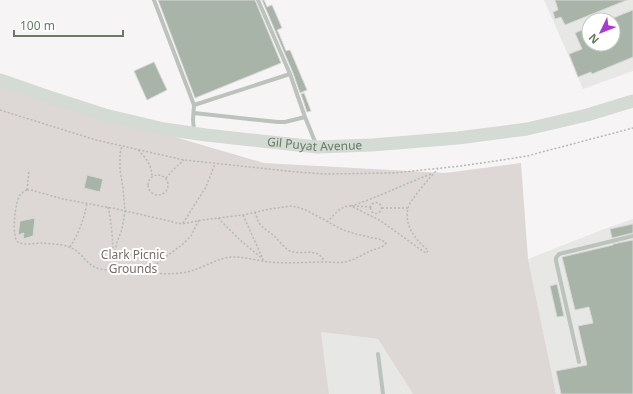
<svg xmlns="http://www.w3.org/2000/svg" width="633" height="394" font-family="'Noto Sans',sans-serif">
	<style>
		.built { fill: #e7e7e6; fill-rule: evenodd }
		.green { fill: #ddd7d6 }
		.building { fill: #a9b4a8; stroke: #d8d7d7 }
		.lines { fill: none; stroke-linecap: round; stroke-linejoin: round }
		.path { stroke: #b4bab4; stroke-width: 1.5; stroke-dasharray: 2 2; stroke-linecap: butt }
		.lane { stroke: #bcc3bc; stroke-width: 4 }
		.primary { stroke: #d4dad4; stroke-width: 13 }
		.labels { text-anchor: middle; stroke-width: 4; stroke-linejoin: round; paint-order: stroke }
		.street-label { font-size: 12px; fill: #667c65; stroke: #fff }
		.park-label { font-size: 12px; fill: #7a6d67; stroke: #fff }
	</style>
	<rect width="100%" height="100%" fill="#f7f4f5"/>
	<path class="built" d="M544,0h89v71l-50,18zM589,20h24v24h-24z
		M633,219v175h-77l-28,-135 76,-30z
		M321,332l57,7 35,55h-84z"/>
	<path class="green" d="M0,86l264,77 181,10 76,-10 7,96 28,135h-143l-35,-55 -57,-7 8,62h-329z"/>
	<path class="building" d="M158,0h97l26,63 -86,35z
		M262,0h2l3,7 5,-2 10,23 -5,2 2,4 7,17 4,-1 17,40 -7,3 -7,-20z
		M555,0h72l-62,25 -4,-8 -6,2 -2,-7 5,-2z
		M633,10v47l-41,17 -1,-2 -13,5 -9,-23 13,-5 -7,-16 14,-6v17h24v-26z
		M154,62l13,28 -20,10 -13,-29z
		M304,93l7,18 -4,1 -6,-18z
		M87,175l16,4 -3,13 -16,-4z
		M35,218l-2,18 -10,3 1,-6 -6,2 2,-14z
		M633,224v9l-21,5 -2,-9z
		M633,240v154h-72l-5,-23 31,-6 -9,-39 15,-3 -4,-16 -14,3 -13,-53 51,-12v-1z
		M557,284l7,32 -7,1 -7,-31z"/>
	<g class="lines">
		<path class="path" d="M0,110l96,30 88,20 113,12 28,2 68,-1 68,-7 41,-6 25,-4 106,-28
			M138,150c8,8 14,15 14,27
			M148 185a10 10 0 1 1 20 0a10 10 0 1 1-20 0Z
			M166,178l9,-10 9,-8
			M27,190h4l32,9 54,10 65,15 20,-4 41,-5 27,-6 21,-3 6,1 9,3 37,20 13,4 26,6 4,3c-3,5 -11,6 -16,8 -8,4 -16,9 -25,11 -7,1 -14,0 -21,0 -18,0 -36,2 -54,0 -12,-1 -24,-5 -36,-5 -15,0 -29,10 -43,14 -15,4 -31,3 -45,1 -4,-1 -8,-2 -12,-2 -11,-1 -22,2 -34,-1 -14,-3 -18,-18 -31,-22 -7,-3 -19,-3 -27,-4 -7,0 -18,3 -24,-1 -7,-5 -3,-40 2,-47 2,-2 4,-4 7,-5z
			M27,190l2,-20
			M370.5 208a5.5 5.5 0 1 1 11 0a5.5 5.5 0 1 1-11 0Z
			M351,206c28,-9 53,-22 80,-32
			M353,206l18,1
			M108,207c5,21 5,42 5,64
			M382,208h26
			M255,212c1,3 2,6 3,9 3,7 11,10 16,15 5,4 10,12 16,15 13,5 27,-5 34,10
			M243,215l19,42
			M218,218l22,22 25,21
			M327,222c7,-7 14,-17 24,-16l30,15 43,31 3,1 1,-3c-13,-10 -24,-25 -20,-42 2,-8 23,-32 30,-39
			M183,223l23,-36 9,-23
			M70,247c9,-14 14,-28 17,-44
			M113,259l4,-17 5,-13 3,-18 -2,-23 -3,-18v-17l2,-7
			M147,271l36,-27 8,-8 8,-16"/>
		<path class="lane" d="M154,0l40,105 96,-31 15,43 11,27
			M258,0l32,74
			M194,113l84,9h7l20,-5
			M194,130l-1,-10 1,-15
			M378,354l5,40
			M579,362l-23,-101v-3l3,-4 74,-18"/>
		<path class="primary" id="s1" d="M0,80l49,17 56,18 59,14 42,6 92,10 19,2 55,-2 86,-7 69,-9 60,-14 46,-14"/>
	</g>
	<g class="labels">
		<g class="street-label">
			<text dy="4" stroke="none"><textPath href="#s1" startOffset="323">Gil Puyat Avenue</textPath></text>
		</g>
		<g class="park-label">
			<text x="133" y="259">Clark Picnic<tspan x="133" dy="14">Grounds</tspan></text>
		</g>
	</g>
	<g transform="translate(601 32) rotate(227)"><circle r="19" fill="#ffffff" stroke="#c2cbc1"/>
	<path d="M0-3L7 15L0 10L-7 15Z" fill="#ab3bd0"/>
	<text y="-6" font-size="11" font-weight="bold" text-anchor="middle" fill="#667c65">N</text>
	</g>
	<path d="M14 30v6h109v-6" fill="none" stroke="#667c65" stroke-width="2"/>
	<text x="20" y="30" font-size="12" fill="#667c65" stroke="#ffffff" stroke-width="3" paint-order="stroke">100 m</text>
</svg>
